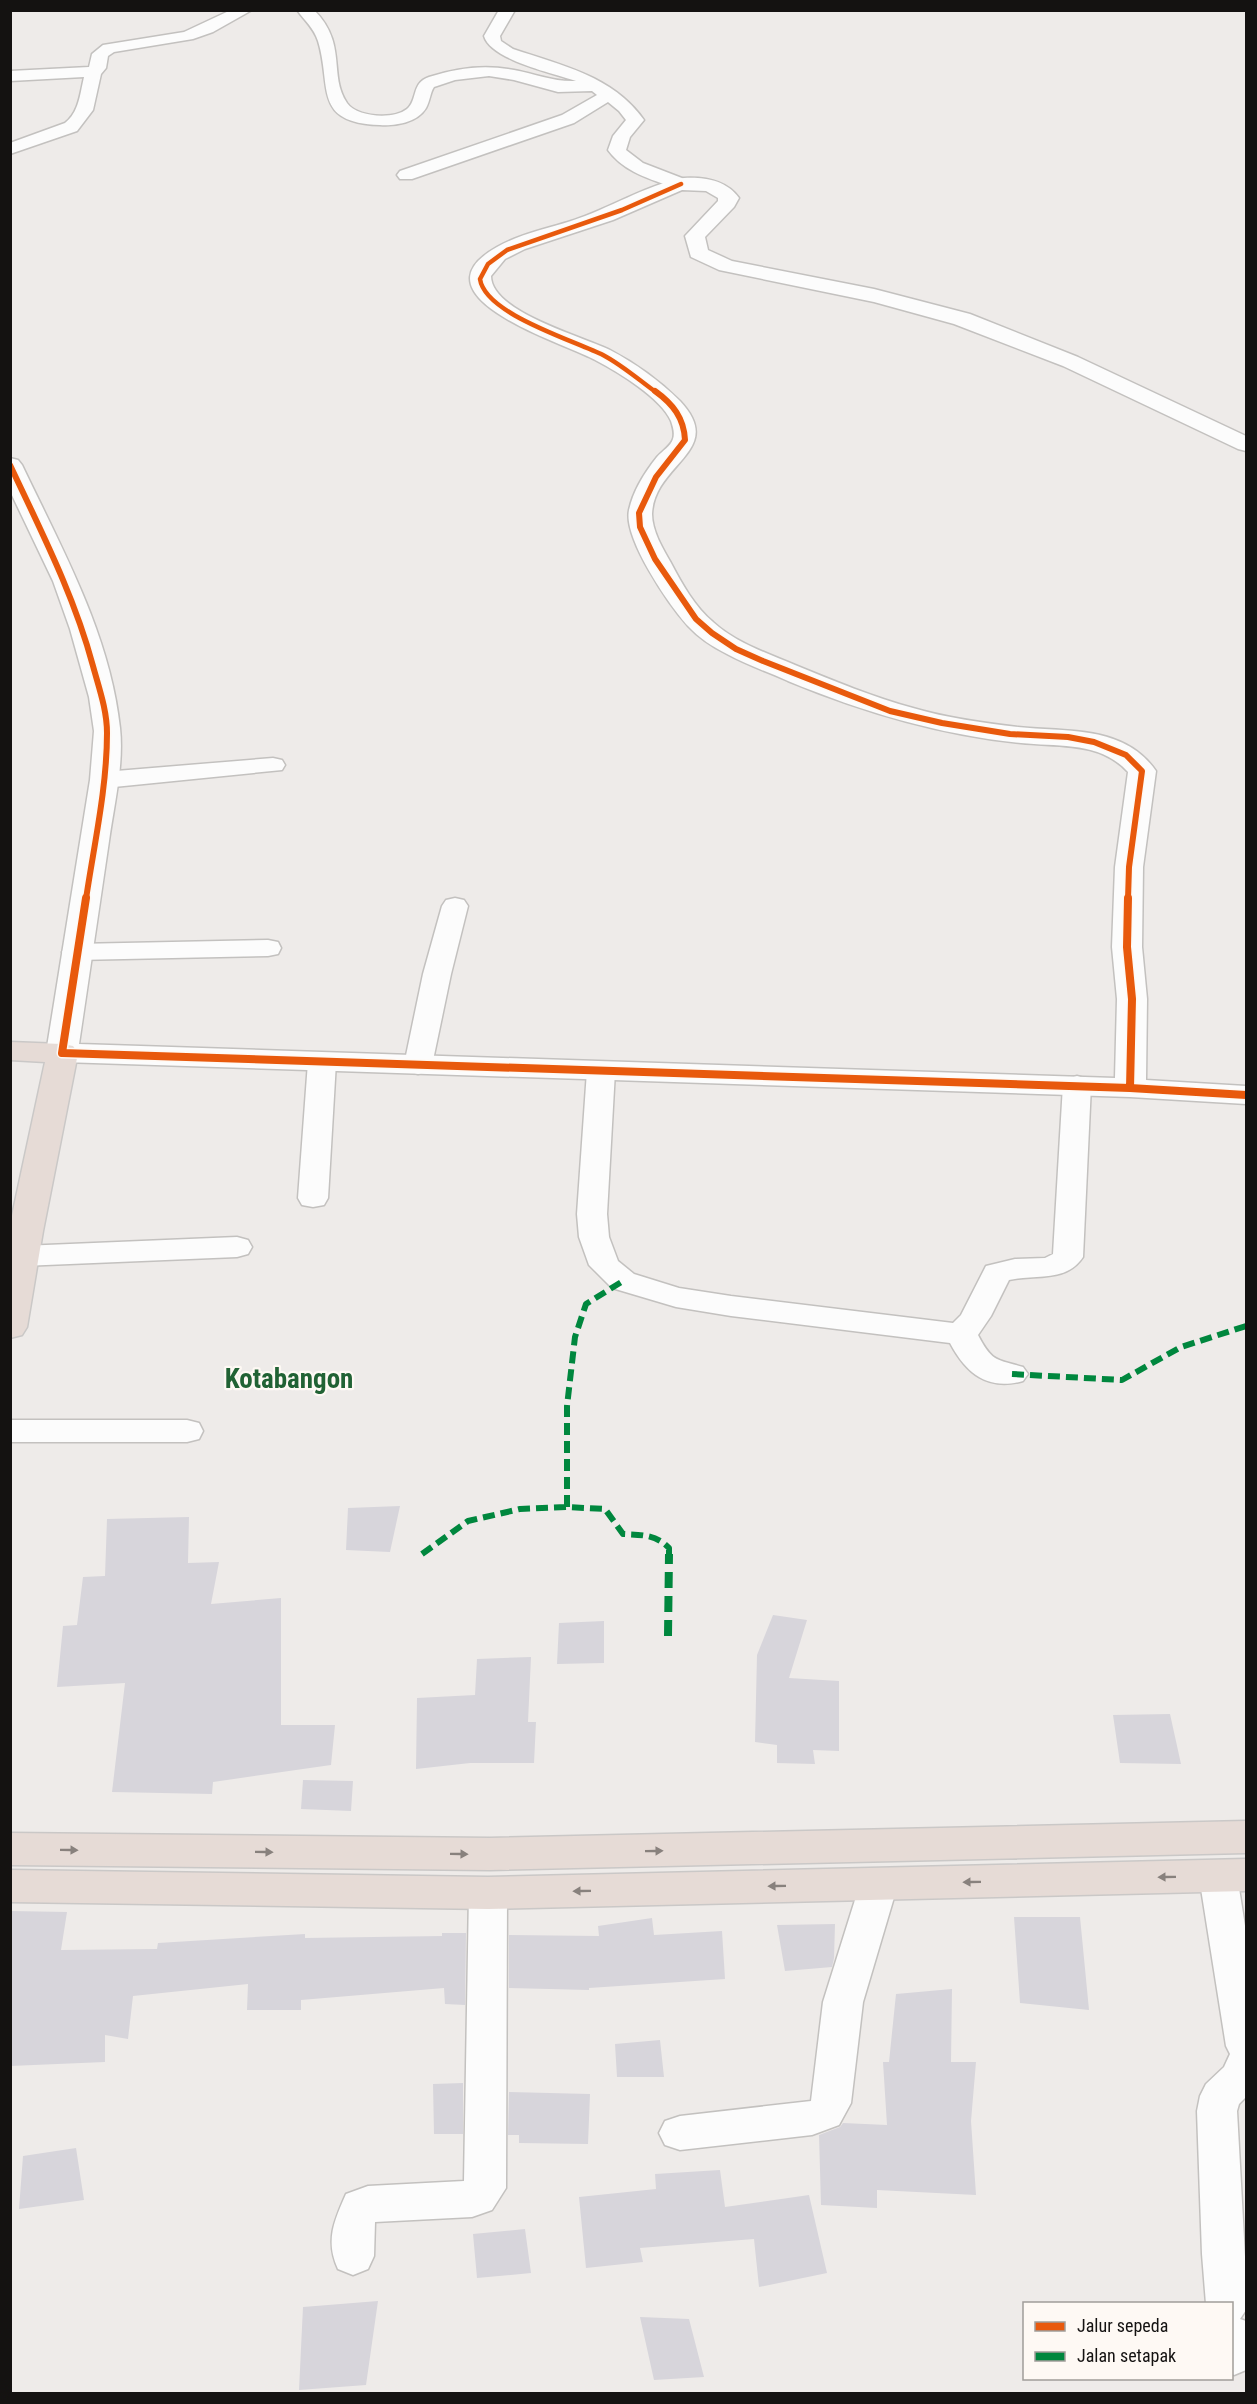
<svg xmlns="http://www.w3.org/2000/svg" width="1257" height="2404" font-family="'Roboto Condensed',sans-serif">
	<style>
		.building { fill: #d7d5db }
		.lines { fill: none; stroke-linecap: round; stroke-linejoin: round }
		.street-casing { stroke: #c3c1bf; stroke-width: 3 }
		.secondary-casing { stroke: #c3c1bf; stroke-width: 3 }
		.highway-casing { stroke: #cac8c7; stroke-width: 3 }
		.street { fill: #fcfcfc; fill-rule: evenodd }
		.secondary { fill: #fcfcfc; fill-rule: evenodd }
		.highway { fill: #e6dbd6; fill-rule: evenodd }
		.quiet-far1 { stroke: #00873e; stroke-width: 6; stroke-dasharray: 12 6; stroke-linecap: butt }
		.quiet { stroke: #00873e; stroke-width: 8; stroke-dasharray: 16 8; stroke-linecap: butt }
		.cycleway-far2-casing { stroke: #fef9f4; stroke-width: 7 }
		.cycleway-far1-casing { stroke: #fef9f4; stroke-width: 9 }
		.cycleway-casing { stroke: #fef9f4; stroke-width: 11 }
		.cycleway-far2 { stroke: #e8590c; stroke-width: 4.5 }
		.cycleway-far1 { stroke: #e8590c; stroke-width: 6 }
		.cycleway { stroke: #e8590c; stroke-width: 8 }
		.oneway { fill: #88817d }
		.labels { text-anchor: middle; stroke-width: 4.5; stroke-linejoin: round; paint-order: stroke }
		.district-label { font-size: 27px; font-weight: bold; fill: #216234; stroke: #fef9f4 }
	</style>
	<rect width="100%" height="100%" fill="#eeebe9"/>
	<path class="building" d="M400,1506l-10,46 -44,-2 2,-42z
		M189,1517l-1,46 31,-1 -8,42 70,-6v127h54l-4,40 -118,17 -1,12 -100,-2 13,-109 -68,4 6,-61 14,-1 6,-48 22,-1 2,-57z
		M773,1615l34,5 -18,58 50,3v70l-26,-1 2,14 -38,-1v-18l-22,-3 2,-87z
		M604,1621v42l-47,1 2,-41z
		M531,1657l-3,65h8l-2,41h-64l-54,6 1,-71 58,-3 2,-36z
		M1170,1714l11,50 -61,-1 -7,-48z
		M303,1780l50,1 -2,30 -50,-2z
		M10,1911l57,1 -6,38 96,-1 1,-6 147,-9v4l137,-2v-3h24l-1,72 -20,-1 -1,-16 -143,12v10h-54l1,-26 -115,12 -5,43 -23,-4v27l-95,4z
		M1014,1917h66l9,93 -69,-7z
		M652,1918l2,17 68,-4 3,48 -136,9v2l-80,-2v-53l90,1 -1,-10z
		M835,1924l-1,34 -2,9 -47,4 -8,-46z
		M952,1989l-1,73h25l-5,59 5,74 -99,-5v18l-56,-3 -2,-70 21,-8 3,-4 44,2 -4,-63h6l7,-68z
		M660,2040l4,37h-47l-2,-33z
		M463,2083v51h-29l-1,-50z
		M509,2092l81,2 -2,50 -69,-1v-8h-11z
		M76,2148l8,52 -65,9 4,-53z
		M720,2170l5,37 84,-12 18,78 -68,14 -5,-48 -114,9 3,14 -57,6 -7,-71 77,-8 -1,-15z
		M525,2229l6,44 -54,5 -4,-44z
		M378,2301l-12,84 -67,5 4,-83z
		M640,2317l49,2 15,58 -50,3z"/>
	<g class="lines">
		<defs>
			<path id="street" d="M231,10h21l-39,22 -20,7 -79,13 -6,4 -2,12 -5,6 -8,36 -16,21 -67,23v-11l55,-20c14,-11 15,-29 19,-46l-74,4v-10l79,-4 3,-13 11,-9 81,-13z
				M297,10h17c34,34 14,65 33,93 10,14 46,17 60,6 11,-9 4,-26 22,-32 28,-9 55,-13 85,-7 22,4 40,12 62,11 -23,-8 -85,-21 -92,-45l15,-26h16l-15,26 1,5 12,8c48,16 100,27 131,71l-14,17 -4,13 17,13 44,17 3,4 -3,4h-12c-25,-9 -51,-16 -67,-38l5,-14 13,-16 -7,-9 -11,-9 -34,21 -162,56h-12l-3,-4 3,-4 162,-56 35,-20 -5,-4 -34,1 -44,-12 -25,-4 -34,4 -21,7c-4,6 -4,14 -8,21 -9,15 -31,18 -46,17 -68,-2 -48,-39 -62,-84 -4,-13 -13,-20 -21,-31z
				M273,758l9,2 3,5 -3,5 -178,18 -9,-3 -4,-5 4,-5 9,-3z
				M455,898l9,2 4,6 -17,68 -19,91 -4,6 -10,3 -10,-3 -4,-6 19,-91 19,-68 4,-6z
				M268,940l10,2 3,6 -3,6 -10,2 -192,4 -10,-2 -4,-6 4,-6 10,-2z
				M322,1053l10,3 4,6 -8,136 -4,7 -11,2 -11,-2 -4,-7 10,-136 4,-6z
				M601,1062l10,3 4,6 -8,143 2,23 9,24 16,13 45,14 52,8 222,27 8,-8 25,-49 29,-7 30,-1 8,-4 10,-169 4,-6 10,-3 10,3 4,6 -8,172c-17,26 -48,17 -74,23l-18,36 -13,19c14,27 18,24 45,32l5,7 -5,7c-36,10 -57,-8 -73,-38l-219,-27 -55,-9 -64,-19 -23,-23 -10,-28 -2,-23 10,-143 4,-6z
				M237,1237l11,3 4,7 -4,7 -11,3 -215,9 -12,-4 1,-13 11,-3z
				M10,1420h177l12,3 4,8 -4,8 -12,3h-177z
				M1218,1861l13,5 6,10 9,56v165l-7,7 -2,7 9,164v35l-6,9 6,2v49l-12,5 -2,-1v-70h-26l-4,-50 -5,-143 3,-15 6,-12 18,-17 6,-13 -4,-8 -27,-170 6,-10z
				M879,1869l13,4 6,11 -35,118 -12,101 -12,22 -27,10 -132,15 -15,-5 -6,-12 6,-12 15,-5 131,-15 12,-99 37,-118 6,-11z
				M488,1878l13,4 6,11 -1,295 -14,22 -20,7 -97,5 -1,34 -6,13 -15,6 -15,-6c-13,-28 -4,-48 8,-75l22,-8 96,-5 5,-288 6,-11z"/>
			<path id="secondary" d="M684,178c21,-1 42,2 55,20l-5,9 -29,30 3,13 24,11 142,28 96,25 108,43 168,79v15l-8,-2 -175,-83 -109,-42 -80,-22 -155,-32 -28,-13 -6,-21 33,-35v-3l-12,-7 -24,-1 -69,30 -88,29 -20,10 -14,17c0,36 91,60 119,74 25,13 50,31 70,51 47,50 -26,62 -28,113 0,17 11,35 19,49 11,21 24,44 42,59 23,21 54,31 82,43 39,16 78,32 118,43 34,10 70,15 105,19 49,5 106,-2 138,44l-13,96 -1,80 5,52 -1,81 100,6v18l-116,-7 -1068,-35 -11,-2 -5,-7 44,-273 4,-49 -5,-34 -19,-68 -17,-48 -43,-90v-33l8,2 4,5c40,84 88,169 98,263 4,37 -6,77 -11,113 -10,68 -20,136 -30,203l1036,34 2,-79 -5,-52 3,-80 13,-95c-28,-31 -69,-25 -107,-29 -81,-8 -158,-31 -233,-62 -20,-9 -41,-16 -61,-27 -14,-7 -28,-16 -39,-28 -19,-21 -65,-88 -59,-116 4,-19 16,-38 28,-53 5,-6 14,-11 16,-18 2,-6 0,-12 -2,-18 -10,-23 -53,-49 -74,-60 -32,-18 -189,-64 -100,-114 23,-13 49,-18 74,-26 38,-12 74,-36 113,-43z"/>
			<path id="highway" d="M10,1042l52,2 11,2 5,7 -35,178 -16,96 -5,8 -12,3v-113l35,-163 -35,-2z
				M1246,1821v32l-756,17 -480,-5v-32l480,5z
				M1246,1859v32l-758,18 -478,-7v-32l478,7z"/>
		</defs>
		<use href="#street" class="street-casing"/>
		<use href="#secondary" class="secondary-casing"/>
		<use href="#highway" class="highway-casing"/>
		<use href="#street" class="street"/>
		<use href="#secondary" class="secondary"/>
		<use href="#highway" class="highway"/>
		<path class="quiet-far1" d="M1012,1374l110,6 59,-33 65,-21
			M567,1507v-101l8,-69 11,-33 37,-23
			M422,1554l46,-33 52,-12 47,-2 38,2 18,25c17,1 33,0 46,14v8"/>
		<path class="quiet" d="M668,1636l1,-82"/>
		<defs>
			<path id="cycleway-far2" d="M657,393c-18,-13 -35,-28 -54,-38 -30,-15 -118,-41 -123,-76l8,-15 19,-14 115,-40 59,-26"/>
			<path id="cycleway-far1" d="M655,391c18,13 29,27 30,49l-29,37 -17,36 1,14 15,32 41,60 16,14 24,16 27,12 127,50 52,12 68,11 58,3 26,5 32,13 16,16 -13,96 -1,32
				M10,465c31,66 64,130 83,201 6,22 14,44 14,67 0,55 -13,112 -21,166"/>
			<path id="cycleway" d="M86,898l-24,155 1068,35
				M1128,898l-1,49 5,52 -2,89 116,7"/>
		</defs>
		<use href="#cycleway-far2" class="cycleway-far2-casing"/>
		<use href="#cycleway-far1" class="cycleway-far1-casing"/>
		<use href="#cycleway" class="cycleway-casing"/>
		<use href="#cycleway-far2" class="cycleway-far2"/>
		<use href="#cycleway-far1" class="cycleway-far1"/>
		<use href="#cycleway" class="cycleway"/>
	</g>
	<defs><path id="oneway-solid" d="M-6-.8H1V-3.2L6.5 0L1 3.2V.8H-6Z" transform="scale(1.5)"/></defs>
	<g class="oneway">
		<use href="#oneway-solid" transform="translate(69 1850) rotate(1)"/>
		<use href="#oneway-solid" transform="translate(654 1851) rotate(-1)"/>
		<use href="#oneway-solid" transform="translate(264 1852) rotate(1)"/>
		<use href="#oneway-solid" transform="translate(459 1854) rotate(1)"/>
		<use href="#oneway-solid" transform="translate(1167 1877) rotate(179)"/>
		<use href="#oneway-solid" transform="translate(972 1882) rotate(179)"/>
		<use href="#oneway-solid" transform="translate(777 1886) rotate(179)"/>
		<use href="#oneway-solid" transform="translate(582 1891) rotate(179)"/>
	</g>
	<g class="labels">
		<g class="district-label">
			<text x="289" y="1388">Kotabangon</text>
		</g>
	</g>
	<rect width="1257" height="2404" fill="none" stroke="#141211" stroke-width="24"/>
	<rect x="1023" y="2302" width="210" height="78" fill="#fef9f4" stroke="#a09d99" stroke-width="1.5"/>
	<rect x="1035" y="2322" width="30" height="9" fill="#e8590c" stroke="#a09d99" stroke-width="1.5"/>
	<text x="1077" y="2332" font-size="18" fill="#141211">Jalur sepeda</text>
	<rect x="1035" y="2352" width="30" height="9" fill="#00873e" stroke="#a09d99" stroke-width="1.5"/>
	<text x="1077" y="2362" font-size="18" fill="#141211">Jalan setapak</text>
</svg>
